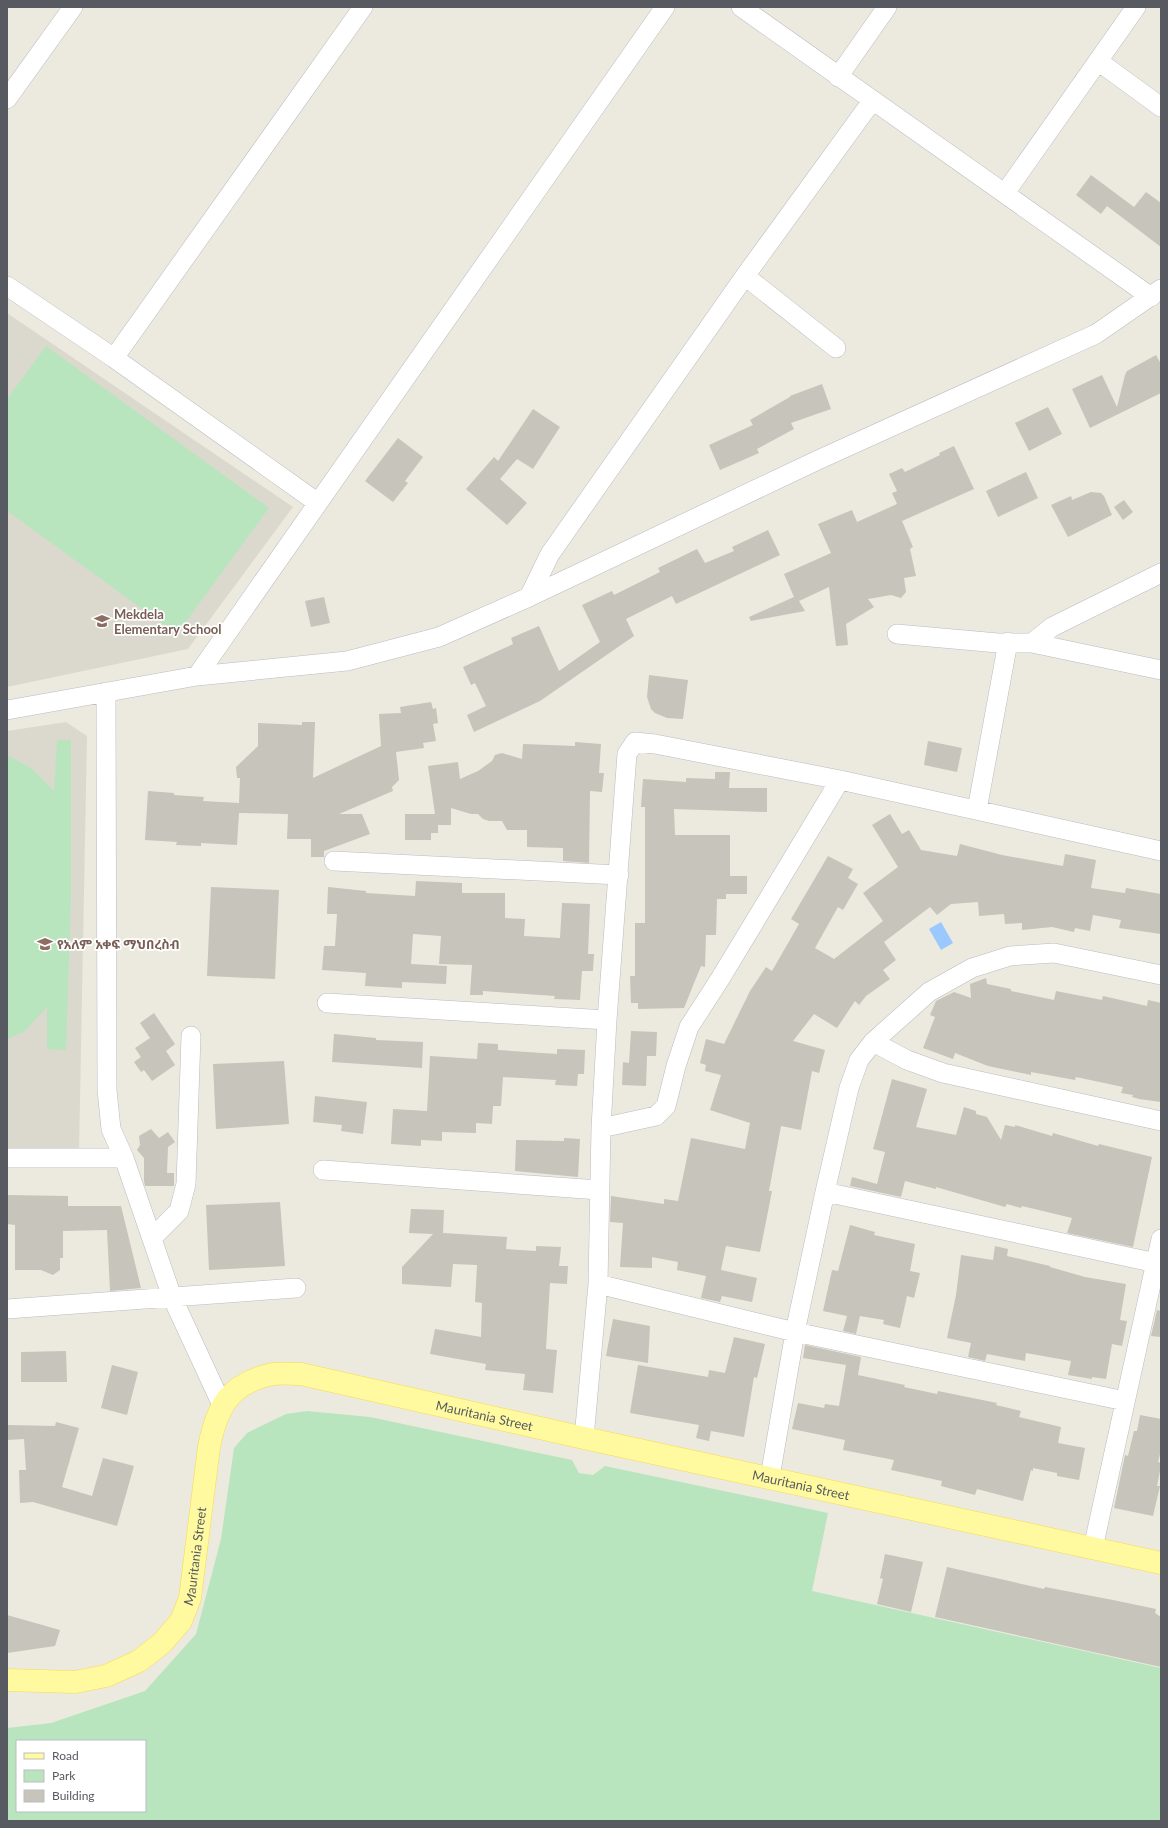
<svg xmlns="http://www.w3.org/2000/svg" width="1168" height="1828" font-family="Lato,'Noto Sans Ethiopic',sans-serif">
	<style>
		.education { fill: #dbd9cd }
		.green { fill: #b9e5be; fill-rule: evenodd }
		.water { fill: #9bc8ff }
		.building { fill: #c6c4bb }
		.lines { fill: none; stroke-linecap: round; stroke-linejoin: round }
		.minor-casing { stroke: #b9bbc1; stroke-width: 20 }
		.major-casing { stroke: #f7da4c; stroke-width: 23 }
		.minor { stroke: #fff; stroke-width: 19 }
		.major { stroke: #fffaa0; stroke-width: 22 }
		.labels { text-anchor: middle; stroke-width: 3.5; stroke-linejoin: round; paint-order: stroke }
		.education-label { font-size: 13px; font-weight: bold; fill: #785e54; stroke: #fff; text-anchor: start }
		.street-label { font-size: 13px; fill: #575a60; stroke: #fff }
	</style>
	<rect width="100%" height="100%" fill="#eceade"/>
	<path class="education" d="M7,313l286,194 -105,142 -181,38z
		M66,722l21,14 -8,417 -72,-1v-421z"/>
	<path class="green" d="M46,346l223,162 -92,126 -170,-123v-112z
		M57,740h14v160l-5,150 -19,-1v-42l-23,25 -17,7v-284l24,13 23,23z
		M307,1411l63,6 202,43 7,13 14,2 12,-9 223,47 -16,78 349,77v153h-1154v-93l44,-5 94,-32 51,-57 25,-95 13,-91 13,-15 39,-19zM17,1741h128v70h-128z"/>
	<path class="water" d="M941,922l12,21 -12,7 -12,-21z"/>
	<path class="building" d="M1091,175l43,32 12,-15 15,11v44l-54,-41 -6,8 -25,-19z
		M1156,355l5,9v29l-71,35 -18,-39 30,-14 15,32 8,-32 2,-4z
		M822,384l9,25 -40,14 3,6 -37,20 2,4 -39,17 -11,-25 44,-20 -3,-5 40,-23v-1z
		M1048,407l14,27 -33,17 -14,-28z
		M533,409l27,18 -27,42 -16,-10 -17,20 27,24 -20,22 -41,-36 28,-32 4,4z
		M398,438l25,19 -18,24 3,2 -15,19 -28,-21z
		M954,446l20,43 -72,32 11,26 -3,2 6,27 -12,2 2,14 -5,6 -10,-3 -23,4 6,8 -28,17 2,21 -12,1 -7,-59 -30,14 6,10 -54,10 -2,-4 45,-20 -10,-23 47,-21 -13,-29 34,-14 5,12 40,-18 -5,-11 5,-2 -8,-17 13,-6 3,4 35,-17 -1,-2z
		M1026,472l12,26 -40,19 -12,-26z
		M1091,492l10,1 3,3 8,19 -44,22 -17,-32 20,-9 1,4z
		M1124,500l9,12 -10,8 -9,-13z
		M768,530l12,25 -104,49 -4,-8 -46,23 8,17 -94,65 -66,31 -7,-17 19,-9 -11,-23 -4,2 -8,-18 50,-23 -2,-6 28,-12 20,45 41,-29 -18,-37 30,-14 2,4 46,-23 -2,-4 39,-19 8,14 29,-12 -2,-4z
		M324,597l6,26 -19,4 -6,-26z
		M649,675l39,5 -5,39 -16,-1 -12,-5 -4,-4 -4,-12z
		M431,702l2,7 3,-1 2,15 -5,1 3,17 -13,2 1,5 -28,4 3,28 -7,7 1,4 -54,23h23l8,20 -46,17v6h-13v-18h-24l1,-25 -49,-1 -2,32 -36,-2v3l-25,-1 1,-3 -32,-2 3,-49 26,2v2l30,2 -1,4 36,2 1,-25h-3l-1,-11 22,-21v-23l44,2v-3h13l-2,56 68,-32 -2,-32 22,-1 -1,-6z
		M928,741l34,7 -5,24 -33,-7z
		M575,742l26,2 -2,29h5l-2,19 -12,-1 -1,72 -26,-2v-13l-36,-1v-17h-20l-5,-9h-13l-6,-2 -5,-5h-7l-20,-6v17h-13v8h-7v7h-26v-26h30l-7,-48 30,-4 2,17 18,-8 14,-10 3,-6 7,-2 20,6 1,-15 52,2z
		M715,772h15l-1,16h38v24l-93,-3 1,26h55v41h17v18h-21v5h-9l-1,36h-10l-1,32 -4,-1 -17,42 -46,1v-6h-7l-1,-27h5v-53h10v-116h-4l2,-28 43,3v-4l29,1z
		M890,814l12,20 7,-4 12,20 36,6 3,-12 42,11 61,11 2,-12 31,6 -5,28 34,5 1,-5 35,6v40l-42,-6 2,-8 -28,-5 -3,16 -15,-3 -1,4 -22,-5 -30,3v-7l-17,1 -1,-10 -25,2 -1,-14 -27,2 -14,11 -7,-8 -46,35 12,18 -13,10 7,9 -24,17 -7,9 -4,-4 -18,27 -23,-14 -21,27 32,9 -6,23 -7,-2 -11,59 -20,-4 -12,65h3l-12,61 -34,-6 -5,24 36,8 -5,24 -30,-6 -2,6 -19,-4 5,-22 -29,-6 1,-8 -26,-5v11l-32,-1 3,-44 -13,-1 1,-26 53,8v-5l14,2 13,-63 54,11 5,-26 -40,-13 11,-35 -16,-4 1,-6 -6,-2 6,-24 18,5 26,-53 16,-24 6,4 27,-47 -8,-5 37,-63 25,13 -5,9 10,6 -15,26 -5,-3 -23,41 19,11 49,-38 -20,-28 35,-26 -26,-42z
		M416,881l46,2v10h43v25l20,1 -1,17 36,2 2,-35 28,1 -2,50h6l-1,17h-11l-2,29 -26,-1 1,-3 -58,-4 -14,-1v4h-13l2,-30 -33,-1 2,-28 -28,-2 -2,30 36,2 -1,18 -44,-2v6l-37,-2 1,-13 -44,-3 2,-24h11l2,-32h-10l1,-27 38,4v2l49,3z
		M211,887l68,3 -4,89 -68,-3z
		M986,978l1,6 24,5v2l43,9 2,-9 46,9 1,-4 44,10 1,-6 13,3v99l-22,-3 -7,-2 1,-2 -12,-2 2,-6 -47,-10 -1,3 -44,-8v3l-43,-9 -33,-13 -2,6 -30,-11 12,-31 -5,-2 6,-14 18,-9 17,6 -1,-14z
		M154,1013l21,31 -9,7 9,14 -23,16 -8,-11 -3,2 -7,-10 7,-5 -6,-9 15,-10 -10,-15z
		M631,1031l26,1 -1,24h-9l-1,30 -24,-1 1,-23 6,1z
		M334,1034l42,4v2l47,2 -1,26 -90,-6z
		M478,1043l20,1v6l59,4v-5l28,1 -1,24h-6l-1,12 -22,-1 1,-5 -53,-3 -2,29h-8l-1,18 -16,-1v10l-34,-1v9l-21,-1v6l-30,-2 2,-35 34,2 3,-55 47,3z
		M284,1061l5,63 -73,5 -3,-65z
		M892,1079l35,10 -11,38 40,8 8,-28 12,4v3l11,3 14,23 4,-15 10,2v-2l37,11 1,-3 45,13 1,-2 53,13 -19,90 -66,-14 5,-15 -50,-12 -1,2 -14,-4 -2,3 -69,-20v2l-31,-8 -4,16 -51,-11 2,-9 25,7 8,-32 -12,-3z
		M315,1096l52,6 -4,32 -22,-3 1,-6 -29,-3z
		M151,1129l8,9 9,-6 7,10 -7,5 -1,26h7v13h-29l-1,-5v-23l-7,-8 3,-5 -1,-9z
		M564,1138l16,1 -2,38 -63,-6 1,-31 48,1z
		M7,1195l61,1v10h53l20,82 -31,3 -3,-61 -44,1v27h-3v12l-7,5 -12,-5h-26v-45l-8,-1z
		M280,1202l5,64 -76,4 -3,-65z
		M411,1209l33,1 -1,23 64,4 -1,12 30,2v-5l25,1 -2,19h9l-1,18 -17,-1 -4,66 11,1 -4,43 -30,-3 2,-16 -40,-4 1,-6 -56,-10 5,-25 46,8 1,-34 -7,-1 2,-37 -24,-1 -2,23 -49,-3v-17l31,-33 -24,-1z
		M850,1225l25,7 -1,3 41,9 -5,27 10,2 -6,25 -7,-2 -7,32 -17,-4 1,-4 -24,-4 -4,18 -13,-3 4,-15 -24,-5 9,-41 6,1z
		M995,1246l13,3 -1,7 43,10v1l35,10 41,7 -6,36 7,1 -5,25 -10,-2 -6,35 -14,-2v2l-24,-4 3,-14 -45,-8 -1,8 -38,-7 -2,7 -17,-4 3,-14 -24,-5 9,-43 5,-40 32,5z
		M1157,1310l4,1v26l-10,-1z
		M613,1319l37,7 -2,37 -42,-7z
		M734,1337l31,7 -8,34 -3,-1 -10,60 -33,-6 -2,10 -13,-3 3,-13 -69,-12 8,-48 70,12 1,-7 16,3z
		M805,1345l56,12 -3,18 47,10 -1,2 33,7 1,-3 59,12 -1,2 25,6 -2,6 42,10 -3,16 27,5 -6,32 -22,-4v-3l-24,-5v3l-2,-1 -8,31 -46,-12 -2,6 -34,-9 1,-5 -51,-11 3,-10 -51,-10 2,-10 -53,-11 6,-26 26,5 1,-4 14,2 7,-41 -43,-7z
		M66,1351l1,31h-46v-30z
		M112,1365l26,7 -11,43 -26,-7z
		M1140,1415l21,4v31l-3,12 3,1v3l-4,20h3l-7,30 -39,-8 11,-53 3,1 6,-25h3z
		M56,1422l23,6 -17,59 30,9 11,-38 31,8 -17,60 -84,-24 -13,1 -1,-33h7l-2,-31 -17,1v-15l48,1z
		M885,1554l38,8 -12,50 -34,-8 6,-25 -3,-1z
		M947,1567l97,22 1,-2 68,13 43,9 -1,4 6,4v50l-226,-50z
		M7,1615l53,15 -5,16 -48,7z"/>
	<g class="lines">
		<defs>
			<path id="minor" d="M741,7l410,290
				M1098,61l63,46
				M838,77l49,-70
				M7,99l66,-92
				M1005,193l131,-186
				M745,276l91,72
				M7,286l107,72 204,145
				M114,358l249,-351
				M529,597l21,-43 195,-278 127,-175
				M897,634l101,9h34l129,27
				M1032,643l20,-16 109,-54
				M197,676l468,-669
				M106,692l1,398 4,39 13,29 48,139 50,108
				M7,710l190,-34 150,-15 92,-24 90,-40 289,-137 278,-126 65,-45
				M977,810l31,-168
				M334,861l285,14
				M327,1003l280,17
				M873,1042l34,18 36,13 218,48
				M601,1128l55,-12 10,-10 10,-40 13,-39 31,-48 120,-199
				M7,1158h117
				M323,1170l276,20
				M825,1192l336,72
				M152,1238l27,-27 7,-27 5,-148
				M598,1284l197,48 330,69
				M7,1309l289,-21
				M584,1438l14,-154 3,-156 6,-108 20,-266 8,-12 20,2 185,36 321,71
				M770,1477l25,-145 30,-140 24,-104 10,-28 14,-18 56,-50 43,-24 38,-12 44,-3 107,22
				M1093,1548l68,-309"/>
			<g id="major">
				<path id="s1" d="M7,1680l68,2 31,-6 33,-15 23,-18 19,-22 9,-23 19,-151c8,-40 20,-64 64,-73 9,-1 19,0 28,0l283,64 577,125"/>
			</g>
		</defs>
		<use href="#minor" class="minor-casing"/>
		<use href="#major" class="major-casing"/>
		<use href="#minor" class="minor"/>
		<use href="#major" class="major"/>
	</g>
	<defs>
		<symbol id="school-bare" viewBox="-9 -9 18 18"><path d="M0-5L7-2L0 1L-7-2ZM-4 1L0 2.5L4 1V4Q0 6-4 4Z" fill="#8d6e63" stroke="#fff" stroke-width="2.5" paint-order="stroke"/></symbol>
	</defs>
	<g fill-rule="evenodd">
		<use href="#school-bare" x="91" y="610" width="22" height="22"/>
		<use href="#school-bare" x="34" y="933" width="22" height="22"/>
	</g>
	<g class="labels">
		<g class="education-label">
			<text x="114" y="619">Mekdela<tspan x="114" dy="15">Elementary School</tspan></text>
			<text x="57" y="949">የአለም አቀፍ ማህበረስብ</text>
		</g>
		<g class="street-label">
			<text dy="5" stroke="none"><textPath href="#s1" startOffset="692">Mauritania Street</textPath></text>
			<text dy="5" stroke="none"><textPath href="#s1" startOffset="1016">Mauritania Street</textPath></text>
			<text dy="5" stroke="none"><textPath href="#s1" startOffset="261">Mauritania Street</textPath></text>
		</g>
	</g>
	<rect width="1168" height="1828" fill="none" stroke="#575a60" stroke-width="16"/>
	<rect x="16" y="1740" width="130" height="72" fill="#ffffff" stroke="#bcbdbf"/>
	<rect x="24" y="1753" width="20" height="6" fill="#fffaa0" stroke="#bcbdbf"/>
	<text x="52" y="1760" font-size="12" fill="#575a60">Road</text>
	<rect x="24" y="1770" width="20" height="12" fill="#b9e5be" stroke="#bcbdbf"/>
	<text x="52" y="1780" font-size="12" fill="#575a60">Park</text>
	<rect x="24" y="1790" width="20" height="12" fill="#c6c4bb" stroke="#bcbdbf"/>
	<text x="52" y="1800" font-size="12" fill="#575a60">Building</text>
</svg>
